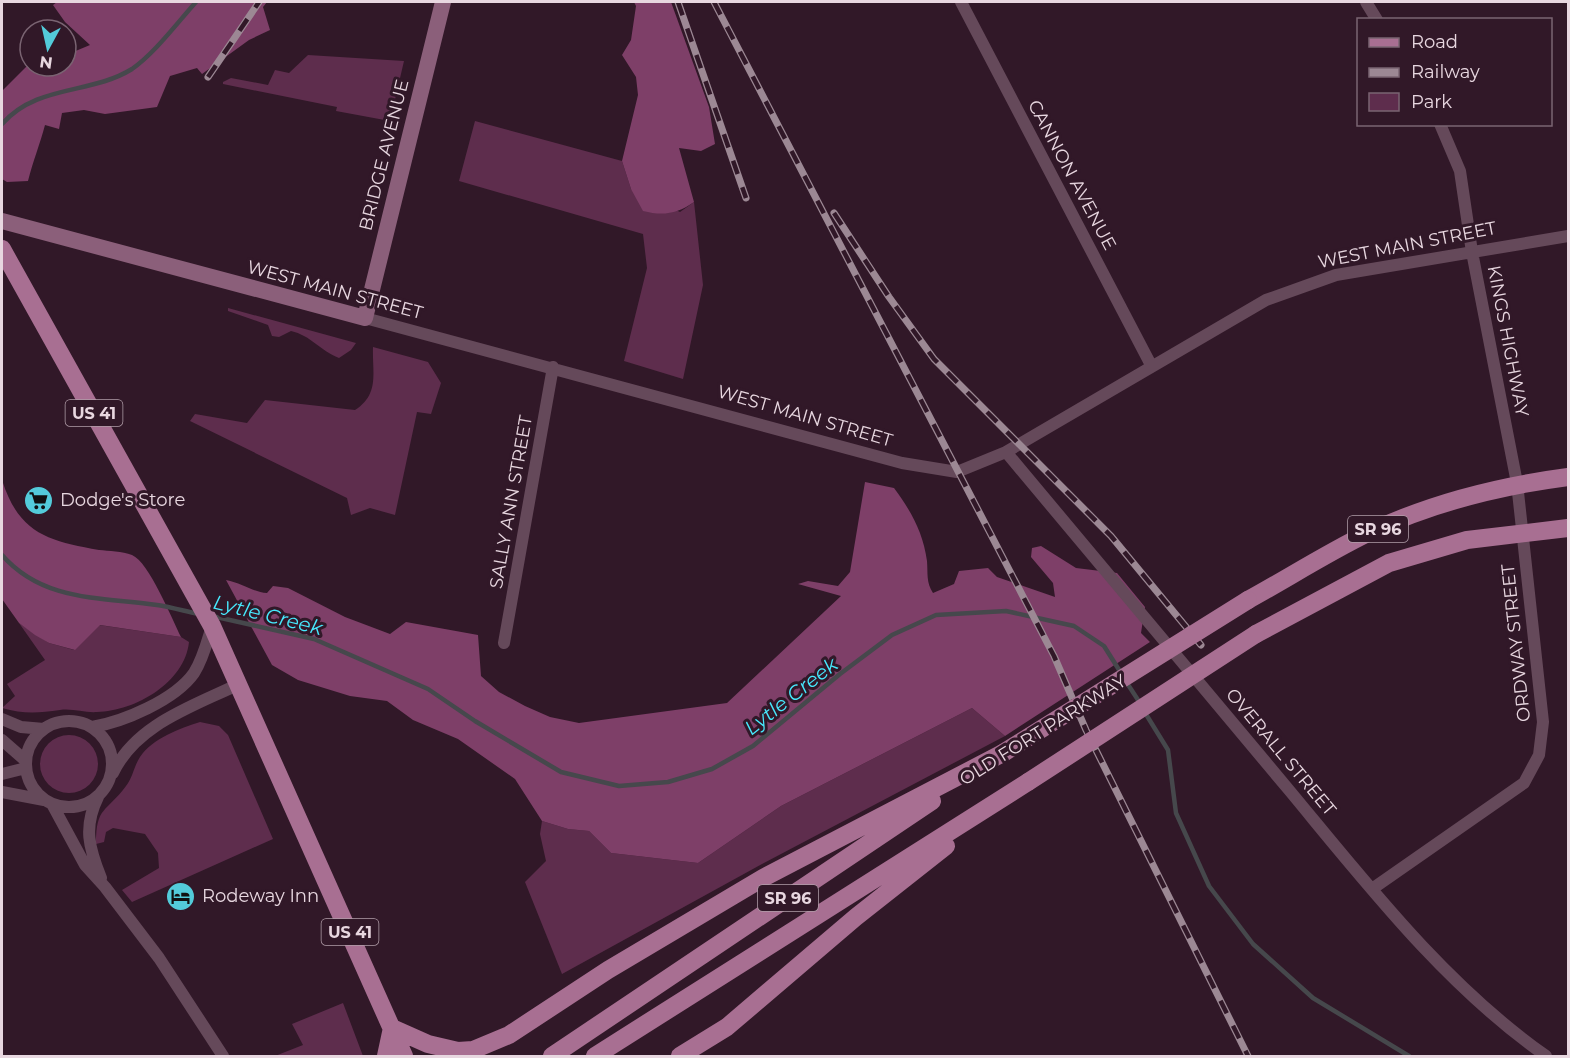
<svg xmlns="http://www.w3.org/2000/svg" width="1570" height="1058" font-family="Montserrat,sans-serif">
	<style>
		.green { fill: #5e2d4d }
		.forest { fill: #7e3f68 }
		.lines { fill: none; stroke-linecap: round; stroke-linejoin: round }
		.stream { stroke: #46484c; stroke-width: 4.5 }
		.street { stroke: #65495a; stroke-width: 12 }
		.secondary { stroke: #8b5f7a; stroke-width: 16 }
		.primary { stroke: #a86f92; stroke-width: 18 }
		.rail-casing { stroke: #9c8894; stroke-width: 7 }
		.rail { stroke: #311828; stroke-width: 4.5; stroke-dasharray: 14; stroke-linecap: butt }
		.primary-bridge { stroke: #a86f92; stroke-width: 18 }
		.labels { text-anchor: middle; stroke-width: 6; stroke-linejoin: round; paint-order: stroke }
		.shield { fill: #311828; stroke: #b19ea9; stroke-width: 1.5 }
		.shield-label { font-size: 16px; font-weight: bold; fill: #e8d7e0 }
		.street-label { font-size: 18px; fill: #e8d7e0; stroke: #311828 }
		.poi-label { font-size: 18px; fill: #e8d7e0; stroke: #311828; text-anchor: start }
		.water-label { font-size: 20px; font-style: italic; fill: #47e9fd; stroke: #311828 }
	</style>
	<rect width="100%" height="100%" fill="#311828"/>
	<path class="green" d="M308,55l96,6 -14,60 -54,-10 1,-4 -114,-23v-2l8,-4 37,7 7,-15 14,3z
		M475,121l147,40 9,28 49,23 14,-10 9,83 -20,94 -59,-18 23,-93 -4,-34 -184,-53z
		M228,308l128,35 -5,7 -12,8c-18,-7 -29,-23 -48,-27l-12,6 -7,-1 -4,-11 -40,-14z
		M373,347l55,15 13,21 -10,31 -14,-2 -22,103 -25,-7 -19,7 -4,-17 -157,-77 5,-7 52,9 18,-23 90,10c25,-16 17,-38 18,-63z
		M19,623l30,20 25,7 25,-25 82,12 8,5c-4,40 -53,69 -92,70 -12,1 -25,-4 -37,-2 -22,3 -37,4 -58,-2l13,-12 -8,-12 38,-24z
		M972,708l33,28 -243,128 -200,110 -37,-92 21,-21 -6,-27 2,-13 26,8 21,2 22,22 87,10 83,-57z
		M200,722l19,4 9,9 45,104 -141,63 -10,-12 37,-22 -1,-15 -13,-19 -32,-6 -7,4 -2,10 -8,2c0,-38 10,-31 30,-58 7,-9 8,-20 14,-29 12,-18 40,-29 60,-35z
		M40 764a29 29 0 1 1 58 0a29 29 0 1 1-58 0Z
		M343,1003l20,53h-88l28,-11 -11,-21z"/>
	<path class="forest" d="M57,2h210l-4,5 7,23 -21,10 -47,34 -5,-6 -27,8 -13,31 -52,7 -21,-4 -22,3 -3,16 -14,-4c-5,19 -12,36 -17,56l-21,1 -5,-3v-88l28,-28v3h36v-11l24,-10 -25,-23 -12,-17z
		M634,2h37l38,105 6,37 -14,7 -22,-3 15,54c-17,12 -31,14 -51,9l-12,-22 -9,-28 16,-66 -2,-18 -14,-22 9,-15 5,-34z
		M2,480c17,54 47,61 97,70 10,1 23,1 33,5 17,7 40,64 49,82l-81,-12 -25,25 -26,-7 -14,-8 -16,-12 -17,-24z
		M865,482l29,6c17,23 29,44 33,73 1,13 -1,21 6,32l21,-9 5,-13 29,-3 9,9 58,20 -2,-14 -22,-26 1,-9 9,-2 35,22 41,5 28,34 -4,26 9,9 -145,94 -33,-28 -191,98 -83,57 -87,-10 -22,-22 -21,-2 -26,-8 -27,-42 -57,-40 -45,-19 -26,-19 -37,-5 -52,-16 -26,-15 -46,-85c16,3 27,12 41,13l6,-7 15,2 57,29 45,17 16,-12 72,13 3,41 18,16 26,14 25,11 29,6 148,-20 114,-107 -43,-12 10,-3 30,5 12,-14z"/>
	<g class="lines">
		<path class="stream" d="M2,124c35,-40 88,-29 130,-55 22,-15 46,-47 64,-67
			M2,555c41,47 99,42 155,50 14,2 27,6 41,9
			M212,616l102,23 114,50 47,32 86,51 58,14 49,-4 44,-13 41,-23 87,-72 52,-39 44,-20 70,-4 68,15 30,20 17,27
			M1125,680l15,23
			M1144,711l24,39 8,63 33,73 44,58 60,54 96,58"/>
		<path class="street" d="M961,2l190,363
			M1366,2l11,18
			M365,318l537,145 55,9 49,-20 260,-152 70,-25 232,-39
			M1006,452c94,113 189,225 283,338 78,94 156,195 257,266
			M504,643l49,-276
			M2,719l19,8 23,2
			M26 764a43 43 0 1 1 86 0a43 43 0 1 1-86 0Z
			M92,727c31,-5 83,-27 102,-54 9,-14 13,-31 18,-47
			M2,740l24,21
			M113,773c23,-49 81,-67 126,-89
			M2,774l24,-6
			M2,792l42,8
			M98,797c-15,30 -9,51 3,81
			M52,804l33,61 20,22 54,71 64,98
			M1372,889l152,-106 15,-28 4,-33 -26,-239 -45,-231 -12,-81 -20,-47"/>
		<path class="secondary" d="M2,221l363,97 78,-316"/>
		<path class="primary" d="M2,249l210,377 192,430
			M1248,600c40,-22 79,-47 120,-67 63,-30 131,-47 200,-56
			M1256,634l133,-71 78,-23 101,-12
			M392,1028l36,16 30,7 15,-1 36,-15 99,-65 155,-92 240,-125
			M386,1056l6,-28
			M552,1056l380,-255
			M595,1056l433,-274
			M680,1056l47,-29 129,-110 90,-71"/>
		<defs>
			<path id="rail" d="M678,2l68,196
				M714,2l340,654 32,74 162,326
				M208,77l51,-75
				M834,213l55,84 45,62 177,177 90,109"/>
		</defs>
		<use href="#rail" class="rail-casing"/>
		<use href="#rail" class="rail"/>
		<path class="primary-bridge" d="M1003,753l245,-153
			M1028,782l228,-148"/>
	</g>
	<defs>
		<symbol id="supermarket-disc" viewBox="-11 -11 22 22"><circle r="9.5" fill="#53cbda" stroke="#311828"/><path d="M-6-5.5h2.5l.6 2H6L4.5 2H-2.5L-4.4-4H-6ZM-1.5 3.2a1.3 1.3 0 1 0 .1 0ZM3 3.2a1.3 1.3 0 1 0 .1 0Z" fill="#111"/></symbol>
		<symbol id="hotel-disc" viewBox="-11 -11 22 22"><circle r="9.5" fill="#53cbda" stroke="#311828"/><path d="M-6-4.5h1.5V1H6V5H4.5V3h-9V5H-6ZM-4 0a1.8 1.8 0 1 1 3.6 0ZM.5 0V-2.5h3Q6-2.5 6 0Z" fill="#111"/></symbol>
	</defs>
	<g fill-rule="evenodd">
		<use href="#supermarket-disc" x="22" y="484" width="33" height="33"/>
		<use href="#hotel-disc" x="164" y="880" width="33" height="33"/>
	</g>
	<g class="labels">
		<g class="shield">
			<rect x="65.5" y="400" width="57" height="26" rx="4.5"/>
			<rect x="1348" y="516" width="60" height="26" rx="4.5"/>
			<rect x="758" y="885" width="60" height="26" rx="4.5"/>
			<rect x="321.5" y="919" width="57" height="26" rx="4.5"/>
		</g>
		<g class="shield-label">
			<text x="94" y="419">US 41</text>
			<text x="1378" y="535">SR 96</text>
			<text x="788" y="904">SR 96</text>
			<text x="350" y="938">US 41</text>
		</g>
		<g class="street-label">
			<text transform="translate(384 155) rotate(-76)" y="6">BRIDGE AVENUE</text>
			<text transform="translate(1072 175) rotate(62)" y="6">CANNON AVENUE</text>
			<text transform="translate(1407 245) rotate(-11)" y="6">WEST MAIN STREET</text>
			<text transform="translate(335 290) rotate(15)" y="6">WEST MAIN STREET</text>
			<text transform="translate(1508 341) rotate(79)" y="6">KINGS HIGHWAY</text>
			<text transform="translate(805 416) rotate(16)" y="6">WEST MAIN STREET</text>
			<text transform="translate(511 502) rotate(-80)" y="6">SALLY ANN STREET</text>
			<text transform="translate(1516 643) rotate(-96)" y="6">ORDWAY STREET</text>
			<text transform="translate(1043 730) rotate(-32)" y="6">OLD FORT PARKWAY</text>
			<text transform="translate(1281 752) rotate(50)" y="6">OVERALL STREET</text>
		</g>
		<g class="poi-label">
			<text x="60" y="506">Dodge's Store</text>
			<text x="202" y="902">Rodeway Inn</text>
		</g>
		<g class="water-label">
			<text transform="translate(268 615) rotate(14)" y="7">Lytle Creek</text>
			<text transform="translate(791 696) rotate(-38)" y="7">Lytle Creek</text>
		</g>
	</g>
	<rect width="1570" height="1058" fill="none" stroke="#e8d7e0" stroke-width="6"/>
	<rect x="1357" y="18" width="195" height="108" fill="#311828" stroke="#7a6472" stroke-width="1.5"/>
	<rect x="1369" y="38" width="30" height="9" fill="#a86f92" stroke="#7a6472" stroke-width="1.5"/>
	<text x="1411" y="48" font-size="18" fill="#e8d7e0">Road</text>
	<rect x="1369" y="68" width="30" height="9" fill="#9c8894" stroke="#7a6472" stroke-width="1.5"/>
	<text x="1411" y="78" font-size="18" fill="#e8d7e0">Railway</text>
	<rect x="1369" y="93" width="30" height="18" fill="#5e2d4d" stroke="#7a6472" stroke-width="1.5"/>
	<text x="1411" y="108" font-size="18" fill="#e8d7e0">Park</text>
	<g transform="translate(48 48) rotate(188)"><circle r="28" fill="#311828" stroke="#7a6472" stroke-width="1.5"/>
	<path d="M0-4.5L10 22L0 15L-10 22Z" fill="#53cbda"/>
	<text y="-9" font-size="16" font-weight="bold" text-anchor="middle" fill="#e8d7e0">N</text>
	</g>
</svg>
